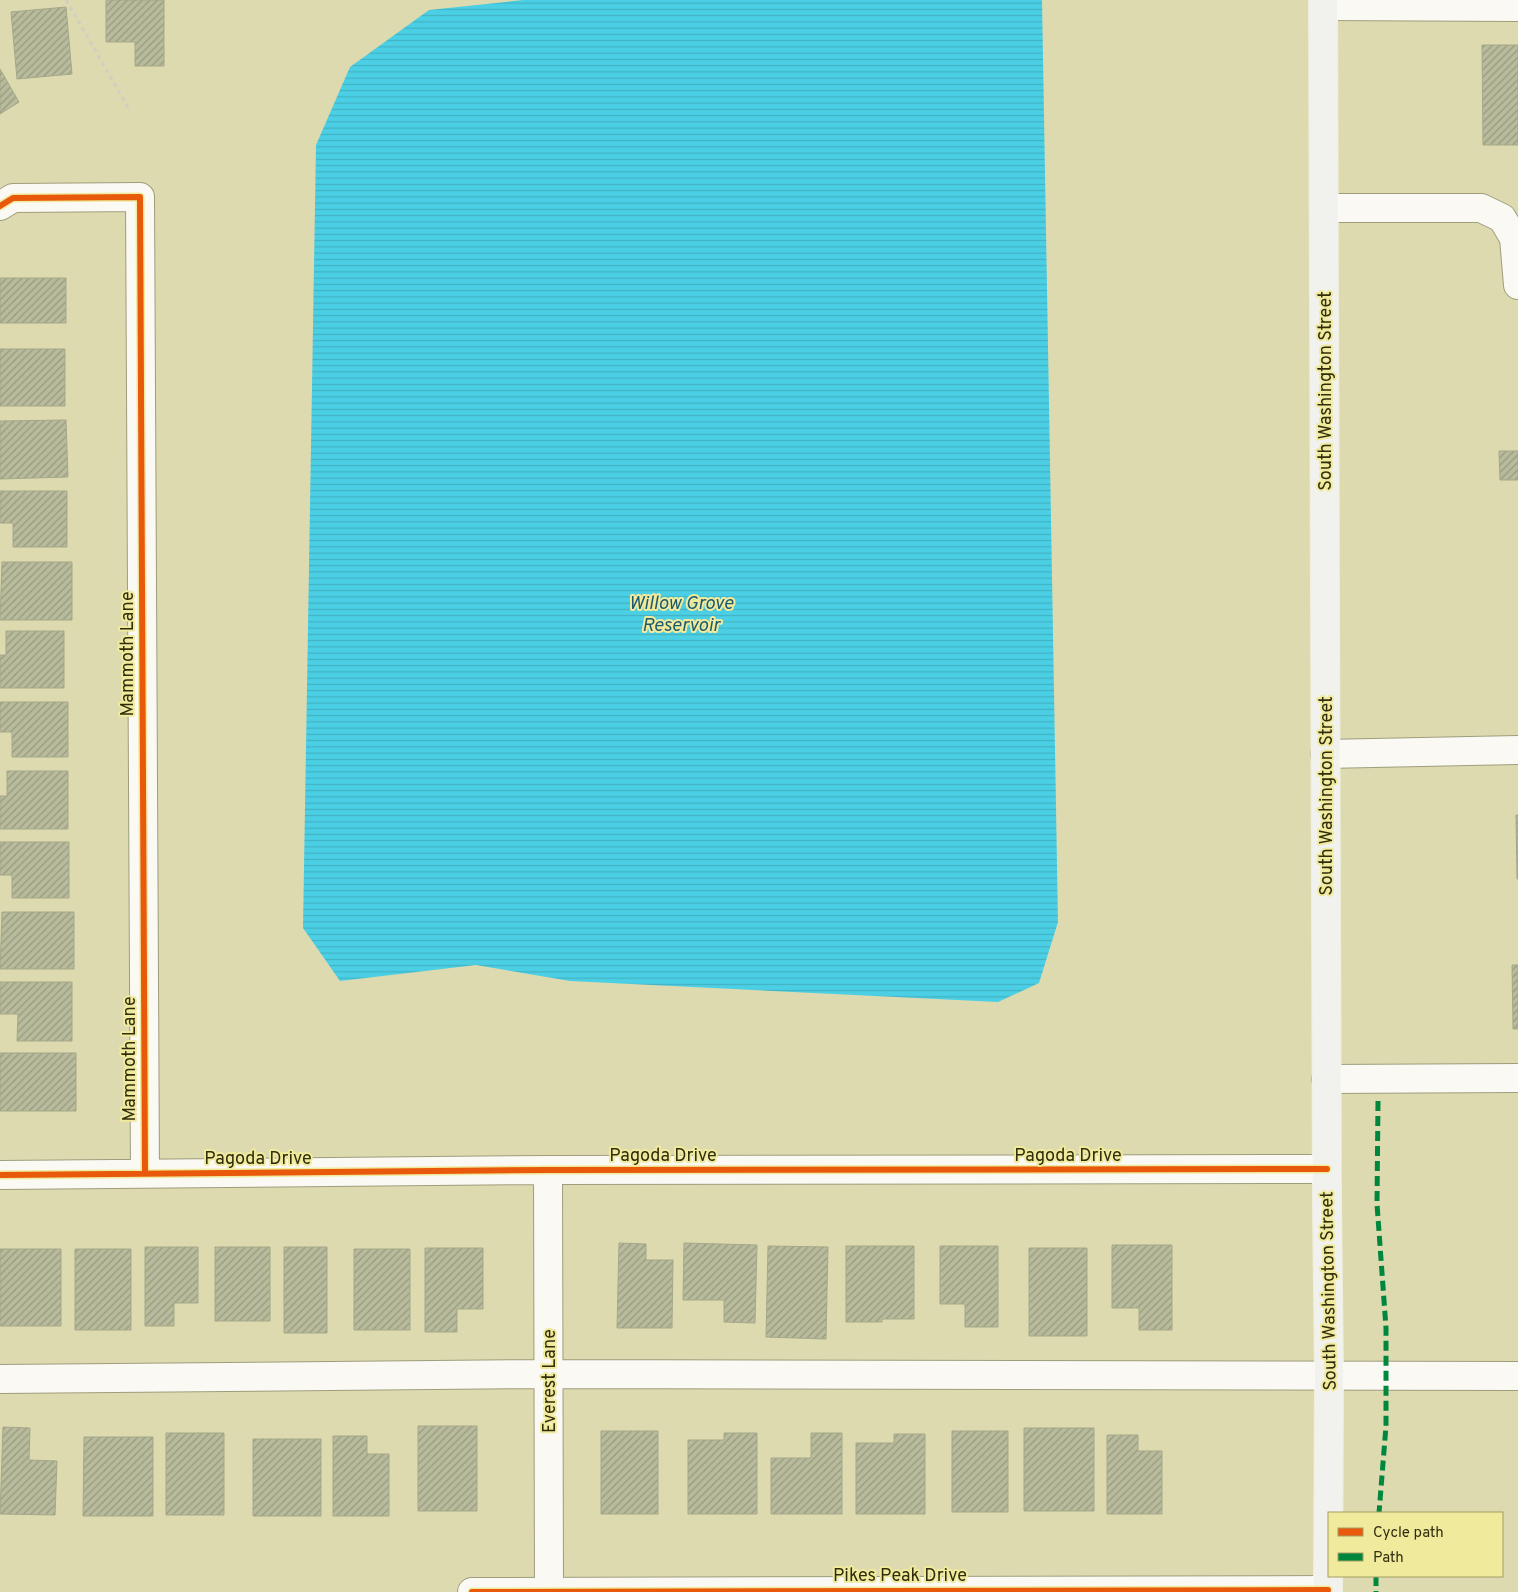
<svg xmlns="http://www.w3.org/2000/svg" width="1518" height="1592" font-family="Overpass,sans-serif">
	<style>
		.water { fill: url(#water-rules) }
		.building { fill: url(#building-hatch); stroke: #a5a888 }
		.lines { fill: none; stroke-linecap: round; stroke-linejoin: round }
		.minor-casing { stroke: #9f9d7c; stroke-width: 30 }
		.major-casing { stroke: #f0eedb; stroke-width: 30 }
		.path { stroke: #d0cfc2; stroke-width: 3; stroke-dasharray: 4 4; stroke-linecap: butt }
		.minor { stroke: #faf9f3; stroke-width: 28 }
		.major { stroke: #f1f1ed; stroke-width: 28 }
		.quiet { stroke: #00873e; stroke-width: 5; stroke-dasharray: 10 5; stroke-linecap: butt }
		.cycleway-casing { stroke: #f0ea9d; stroke-width: 9 }
		.cycleway { stroke: #e8590c; stroke-width: 6 }
		.labels { text-anchor: middle; stroke-width: 4; stroke-linejoin: round; paint-order: stroke }
		.street-label { font-size: 18px; fill: #302d0d; stroke: #f0ea9d }
		.water-label { font-size: 19px; font-style: italic; fill: #1d5b70; stroke: #f0ea9d }
	</style>
	<defs>
		<pattern id="water-rules" width="6" height="5" patternUnits="userSpaceOnUse" patternTransform="scale(1.25)"><rect width="6" height="5" fill="#4bcfe5"/><path d="M0 2.5h6" fill="none" stroke="#42b2c3"/></pattern>
		<pattern id="building-hatch" width="6" height="6" patternUnits="userSpaceOnUse" patternTransform="scale(1.25)"><rect width="6" height="6" fill="#b9bc9c"/><path d="M-1 1l2-2M0 6l6-6M5 7l2-2" fill="none" stroke="#97997e"/></pattern>
	</defs>
	<rect width="100%" height="100%" fill="#dddab0"/>
	<path class="water" d="M523,0h519l16,922 -19,61 -41,19 -428,-21 -94,-16 -136,16 -37,-53 13,-783 34,-78 79,-57z"/>
	<path class="building" d="M106,0h58v66h-29v-24h-29z
		M66,7l6,67 -55,5 -6,-67z
		M1482,45h36v100h-35z
		M0,69l19,33 -19,12z
		M0,278h66v45h-66z
		M0,349h65v57h-65z
		M66,420l2,57 -68,2v-58z
		M1499,451h19v29h-18z
		M0,491h67v56h-54v-24h-13z
		M2,562h70v58h-72z
		M6,631h58v57h-64v-33h6z
		M0,702h68v55h-56v-25h-12z
		M7,771h61v58h-68v-33h7z
		M1516,815h2v64h-1z
		M0,842h69v56h-57v-23h-12z
		M2,912h72v57h-74z
		M1512,965h6v64h-5z
		M0,982h72v59h-55l1,-27h-18z
		M0,1053h76v58h-76z
		M619,1243l27,1v16h27l-1,68h-55z
		M684,1243l73,2 -2,78 -31,-1v-22h-41z
		M1112,1245h60v85h-33v-22h-27z
		M768,1246l60,1 -2,92 -60,-2z
		M846,1246h68v73h-32v3h-36z
		M940,1246h58v81h-33v-23h-25z
		M145,1247h53v56h-24v23h-29z
		M215,1247h55v74h-55z
		M284,1247h43v86h-43z
		M425,1248h58v61h-26v23h-32z
		M1029,1248h58v88h-58z
		M0,1249h61v77h-61z
		M75,1249h56v81h-56z
		M354,1249h56v81h-56z
		M418,1426h59v85h-59z
		M3,1427l27,1 -1,32 28,1 -2,54 -55,-1z
		M1024,1428h70v83h-70z
		M601,1431h57v83h-57z
		M952,1431h56v81h-56z
		M166,1433h58v82h-58z
		M724,1433h33v81h-69v-74h36z
		M811,1433h31v81h-71v-56h40z
		M894,1434h31v80h-69v-71h38z
		M1107,1435h31v16h24v63h-55z
		M333,1436h34v18h22v62h-56z
		M84,1437h69v79h-70z
		M253,1439h68v77h-68z"/>
	<g class="lines">
		<defs>
			<path id="minor" d="M1323,6l195,1
				M0,206l13,-8 127,-1 5,976
				M1324,208h157l21,10 12,20 4,47
				M1325,754l193,-4
				M1326,1079l192,-1
				M548,1170l1,422
				M0,1175l548,-5 779,-1
				M0,1379l549,-5 969,2
				M472,1592l856,-2"/>
			<path id="major" d="M1323,0l4,1204 2,172 -1,216"/>
		</defs>
		<use href="#minor" class="minor-casing"/>
		<use href="#major" class="major-casing"/>
		<path class="path" d="M66,0l63,109"/>
		<use href="#minor" class="minor"/>
		<use href="#major" class="major"/>
		<path class="quiet" d="M1378,1101l-1,103 9,124v98l-7,87
			M1376,1576v16"/>
		<defs>
			<path id="cycleway" d="M0,206l13,-8 127,-1 5,976
				M0,1175l548,-5 779,-1
				M472,1592l856,-2"/>
		</defs>
		<use href="#cycleway" class="cycleway-casing"/>
		<use href="#cycleway" class="cycleway"/>
	</g>
	<g class="labels">
		<g class="street-label">
			<text transform="translate(1325 391) rotate(-90)" y="6">South Washington Street</text>
			<text transform="translate(127 654) rotate(-90)" y="6">Mammoth Lane</text>
			<text transform="translate(1326 796) rotate(-90)" y="6">South Washington Street</text>
			<text transform="translate(129 1059) rotate(-90)" y="6">Mammoth Lane</text>
			<text x="663" y="1161">Pagoda Drive</text>
			<text x="1068" y="1161">Pagoda Drive</text>
			<text x="258" y="1164">Pagoda Drive</text>
			<text transform="translate(1328 1291) rotate(-91)" y="6">South Washington Street</text>
			<text transform="translate(549 1381) rotate(-90)" y="6">Everest Lane</text>
			<text x="900" y="1581">Pikes Peak Drive</text>
		</g>
		<g class="water-label">
			<text x="681" y="609">Willow Grove<tspan x="681" dy="22">Reservoir</tspan></text>
		</g>
	</g>
	<rect x="1328" y="1512" width="175" height="65" fill="#f0ea9d" stroke="#a39e63"/>
	<rect x="1338" y="1528" width="25" height="8" fill="#e8590c" stroke="#a39e63"/>
	<text x="1373" y="1537" font-size="15" fill="#302d0d">Cycle path</text>
	<rect x="1338" y="1553" width="25" height="8" fill="#00873e" stroke="#a39e63"/>
	<text x="1373" y="1562" font-size="15" fill="#302d0d">Path</text>
</svg>
